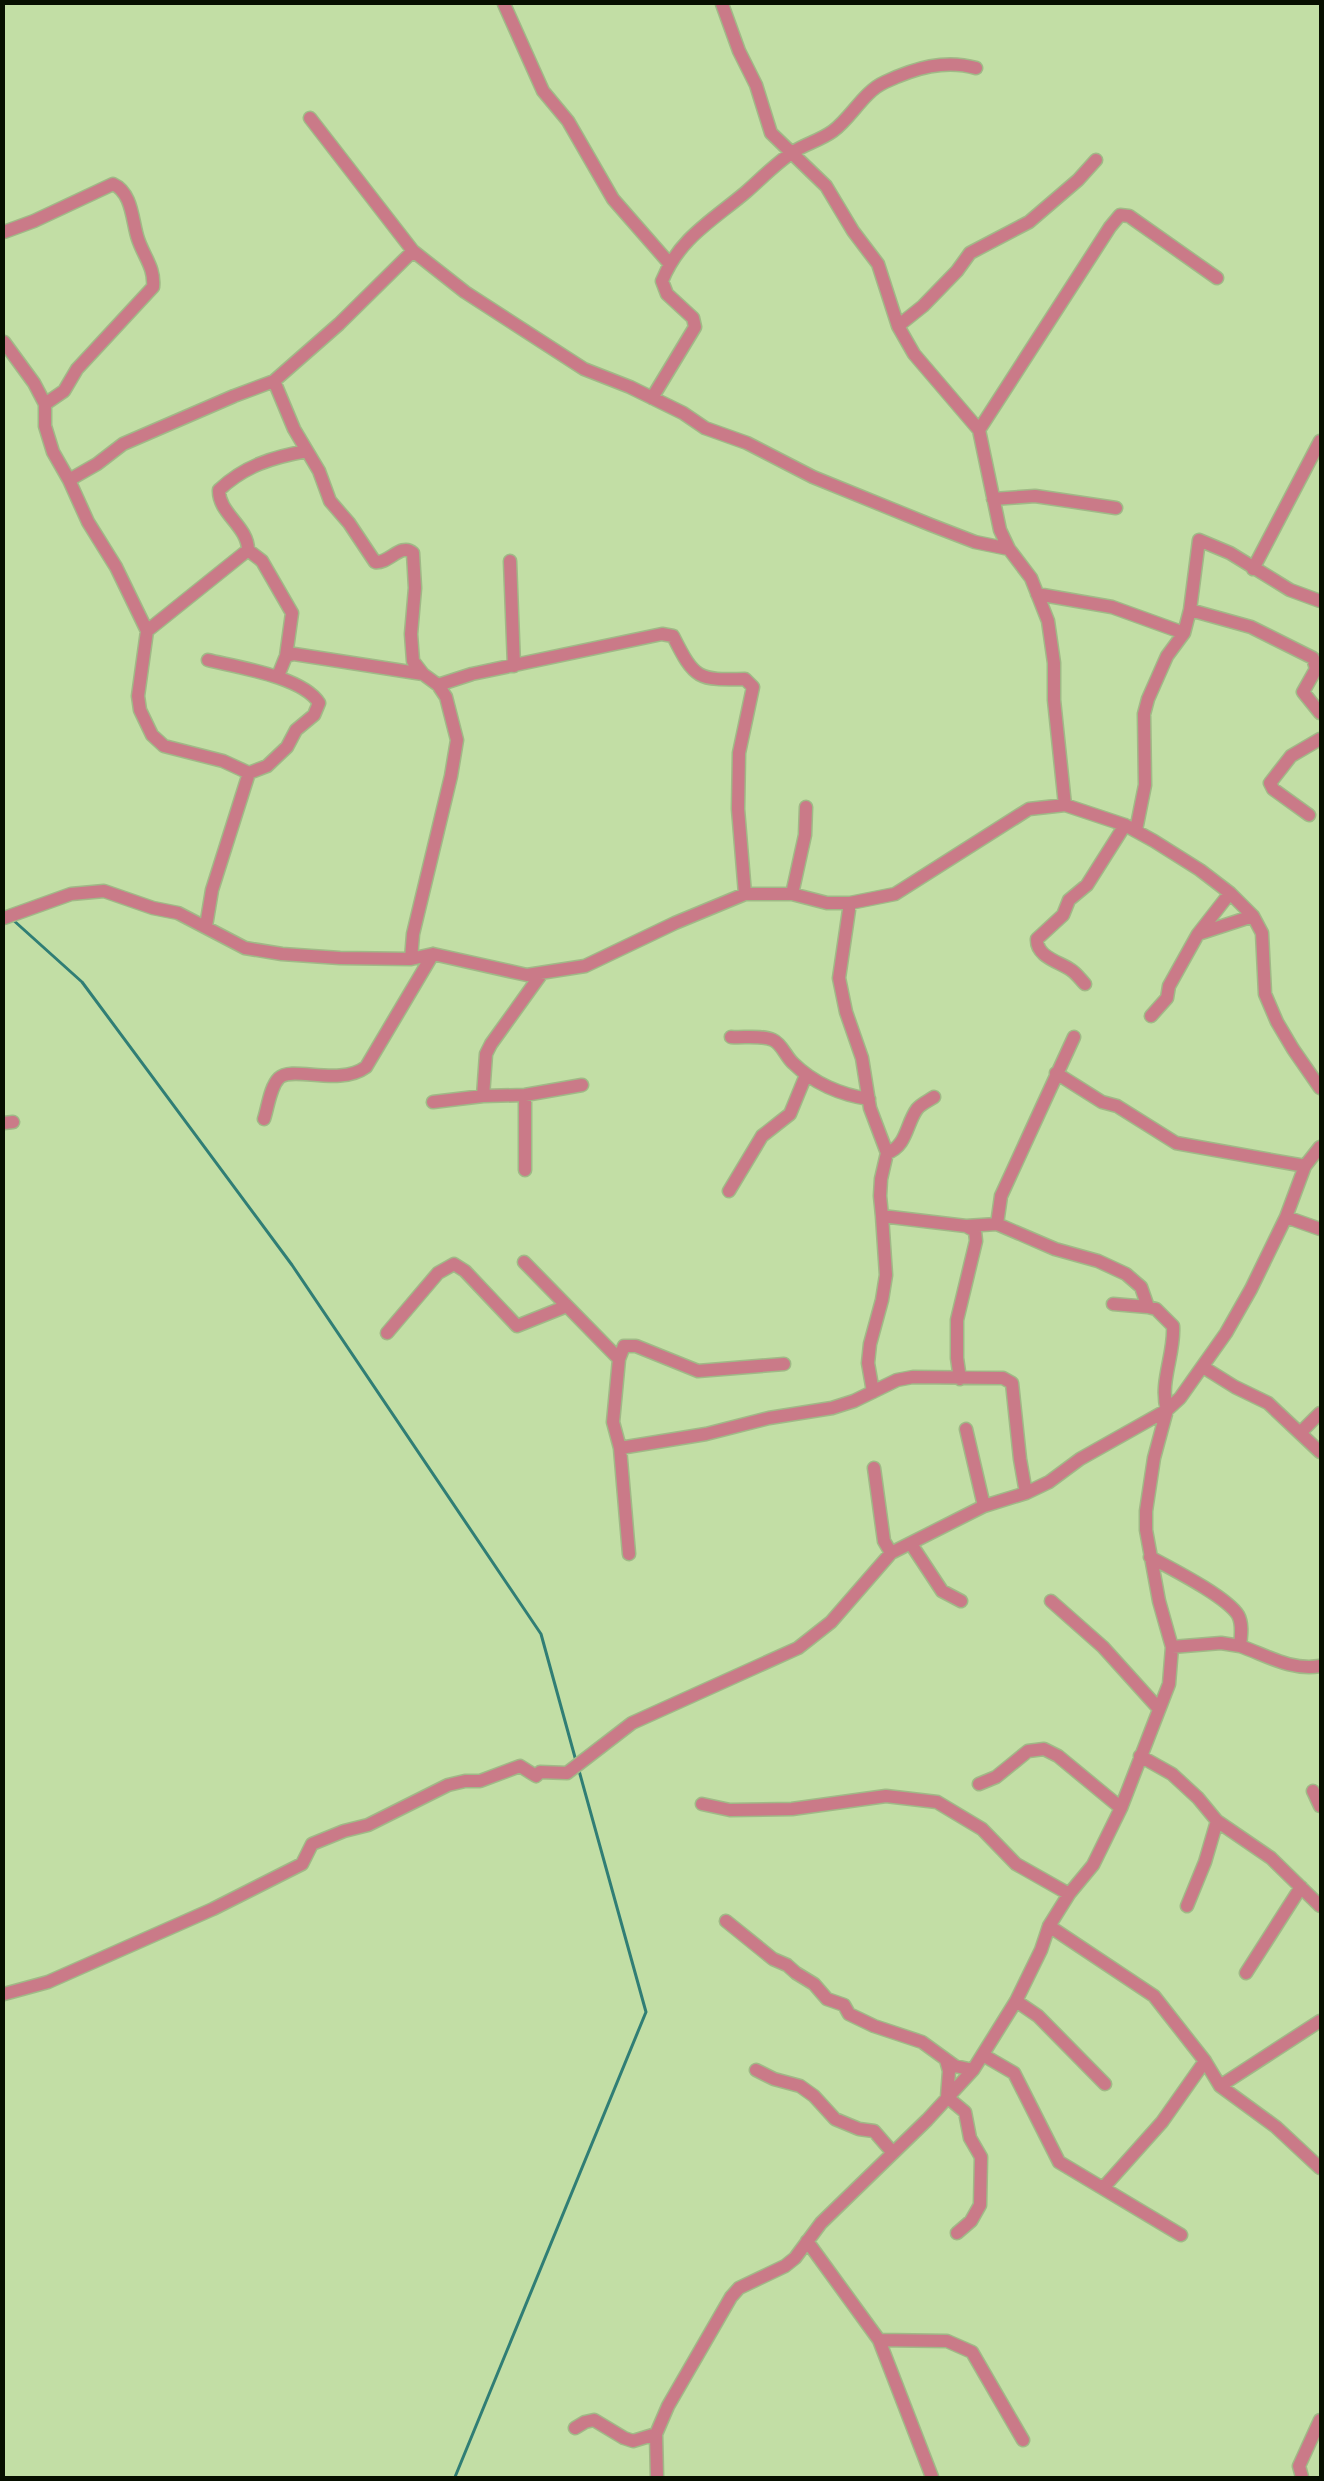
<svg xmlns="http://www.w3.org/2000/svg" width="1324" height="2481" font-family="Ubuntu,sans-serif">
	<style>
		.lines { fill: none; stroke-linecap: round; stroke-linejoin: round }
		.stream { stroke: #307e75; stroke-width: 3 }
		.street-casing { stroke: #a0b987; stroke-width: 15 }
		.street { stroke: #ca7a88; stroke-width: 12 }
	</style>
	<rect width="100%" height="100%" fill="#c2dea5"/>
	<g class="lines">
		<path class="stream" d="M12,919l70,63 210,283 249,369 35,127
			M455,2477l191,-465 -68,-245"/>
		<defs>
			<path id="street" d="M504,4l39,87 25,30 45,78 56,64
				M722,4l17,47 17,34 15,48 55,53 27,45 25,33 20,62 16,28 65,76 21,100 9,19 22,29 17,43 6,42v37l11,105
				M310,118l103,133 52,41 119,77 46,18 53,26 22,15 42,15 66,34 118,48 44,17 34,7
				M4,232l30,-11 79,-37c20,9 19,38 25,55 6,18 17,29 15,48l-76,82 -13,22 -19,13
				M898,326l25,-20 34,-35 13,-18 59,-31 49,-42 18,-20
				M4,342l30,41 11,21v22l8,26 16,28 19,42 28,45 31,64 -9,65 2,14 12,25 12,11 59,15 26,12 -37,117 -6,36
				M274,381l65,-57 74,-73
				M652,398l43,-71 -2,-9 -26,-24 -5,-13c17,-43 51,-61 84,-89 15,-13 30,-29 47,-40 12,-8 28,-12 40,-21 19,-14 30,-39 52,-49 30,-14 60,-23 91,-14
				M979,430l131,-203 10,-12 9,1 88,62
				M69,480l28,-16 26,-20 111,-48 40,-15 20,48 25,42 11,30 19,22 26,39c14,2 26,-20 38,-9l2,35 -4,46 2,27 10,13 15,11 8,12 11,43 -6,36 -38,158 -2,25
				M993,499l42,-3 81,12
				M248,550l14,11 30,52 -6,43
				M510,561l4,105
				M1253,569l67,-128
				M1037,594l75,13 72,26
				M1190,610l61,17 62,31 3,11 -13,23 17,21
				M147,631l101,-81c0,-24 -30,-37 -29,-60 25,-24 54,-33 88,-39
				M208,660c29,7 95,17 111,43l-5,12 -18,15 -9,17 -20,19 -18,7
				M278,676l8,-20 8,-2 129,20
				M438,685l34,-11 190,-40 11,2c22,44 25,44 72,43l8,8 -14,66 -1,56 7,85
				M1309,815l-36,-26 -3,-6 21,-27 29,-17
				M1136,830l9,-45 -1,-71 4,-15 19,-43 17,-23 6,-23 9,-70 31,13 60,37 30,11
				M792,894l13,-59 1,-28
				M4,918l67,-24 33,-3 49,17 25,5 67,35 37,6 58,4 71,1 22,-5 94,21 58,-9 90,-43 70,-29h47l35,9h23l45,-9 134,-85 36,-4 60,20 29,16 46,29 30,23 23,23 9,17 3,61 12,28 16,27 27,39
				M1198,934l55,-18
				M1085,984c-4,-4 -9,-11 -14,-14 -11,-8 -35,-13 -34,-31l26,-24 6,-15 18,-15 38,-60
				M1151,1016l16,-18 2,-12 29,-52 32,-41
				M731,1037c12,1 31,-2 42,3 9,4 13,17 20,23 20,20 48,32 76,36
				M1056,1073l46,29 15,4 59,37 129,23
				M483,1096l3,-42 5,-10 51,-71
				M433,1102l50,-6 42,-1 57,-10
				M264,1119c4,-12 6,-32 15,-41 13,-13 60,9 87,-11l67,-113
				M4,1123l9,-1
				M887,1153c20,-7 19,-29 30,-44 4,-5 11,-8 17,-12
				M525,1170v-75
				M729,1191l33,-55 28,-22 16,-39
				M1286,1217l34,12
				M997,1224l4,-28 73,-159
				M524,1262l95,97 -6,63 7,26 9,106
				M1113,1304l35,3
				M387,1333l51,-60 16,-9 11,7 52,55 50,-20
				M619,1359l5,-13h12l62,25 86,-7
				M1203,1367l32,20 33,16 52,49
				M960,1379l-3,-21v-38l19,-79 -1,-10 -9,-5
				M873,1392l-5,-29 2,-19 12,-44 4,-25 -4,-59
				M966,1429l18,77
				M1300,1433l20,-20
				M620,1448l86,-14 63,-16 63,-10 22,-7 43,-21 16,-3 90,1 9,5 8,76 6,34
				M874,1468l10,73 7,12
				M911,1544l31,47 19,10
				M1150,1557c20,11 76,39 88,58 5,9 3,21 2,31 26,9 51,25 80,20
				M1051,1601l52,46 56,62
				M1172,1647l49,-4 19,3
				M1140,1756l32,18 26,24 19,23 54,37 49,48
				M979,1784l17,-7 32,-26 16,-2 14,7 63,52
				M1313,1791l7,15
				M702,1804l28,6 62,-1 94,-13 51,6 45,27 34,35 53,30
				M1187,1906l18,-44 12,-41
				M726,1921l47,38 14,6 9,8 18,11 13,15 17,6 5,9 25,12 48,16 33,24 18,4
				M1049,1926l105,70 51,65 15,25 56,41 44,41
				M1246,1973l55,-86
				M4,1994l44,-12 165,-73 89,-45 10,-20 32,-13 24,-6 80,-40 17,-4h15l40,-15 16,10 4,-4 27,1 65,-50 166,-75 33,-26 60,-69 93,-47 42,-13 23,-11 31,-23 87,-49c-8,-28 8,-56 6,-84l-17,-17 -8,-2 -7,-20 -15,-13 -28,-13 -43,-12 -58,-25 -31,2 -84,-10 -2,-20 1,-17 6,-26 -17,-45 -8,-50 -16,-46 -7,-34 11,-75
				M1016,2001l22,15 67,68
				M983,2055l31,18 45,89 122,73
				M946,2060l3,11 -2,26 18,15 5,26 11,19 -1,48 -9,16 -14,12
				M756,2070l18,9 26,7 14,10 21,23 24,10 15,2 19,22
				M1220,2086l100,-65
				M1103,2188l59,-66 43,-61
				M807,2241l72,99 53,137
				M879,2340l68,1 25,11 51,88
				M575,2428l10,-6 9,-2 30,18 9,3 23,-7
				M657,2477l-1,-43 12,-28 63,-109 8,-9 46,-22 10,-8 26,-35 106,-103 46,-50 43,-69 25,-51 8,-24 20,-32 24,-29 28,-57 48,-124 3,-37 -13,-46 -13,-71v-19l8,-53 13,-48 13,-12 46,-65 25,-44 35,-72 19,-51 15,-19
				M1302,2477l-3,-11 21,-46"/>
		</defs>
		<use href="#street" class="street-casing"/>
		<use href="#street" class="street"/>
	</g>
	<rect width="1324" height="2481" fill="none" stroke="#070f00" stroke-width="10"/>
</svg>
